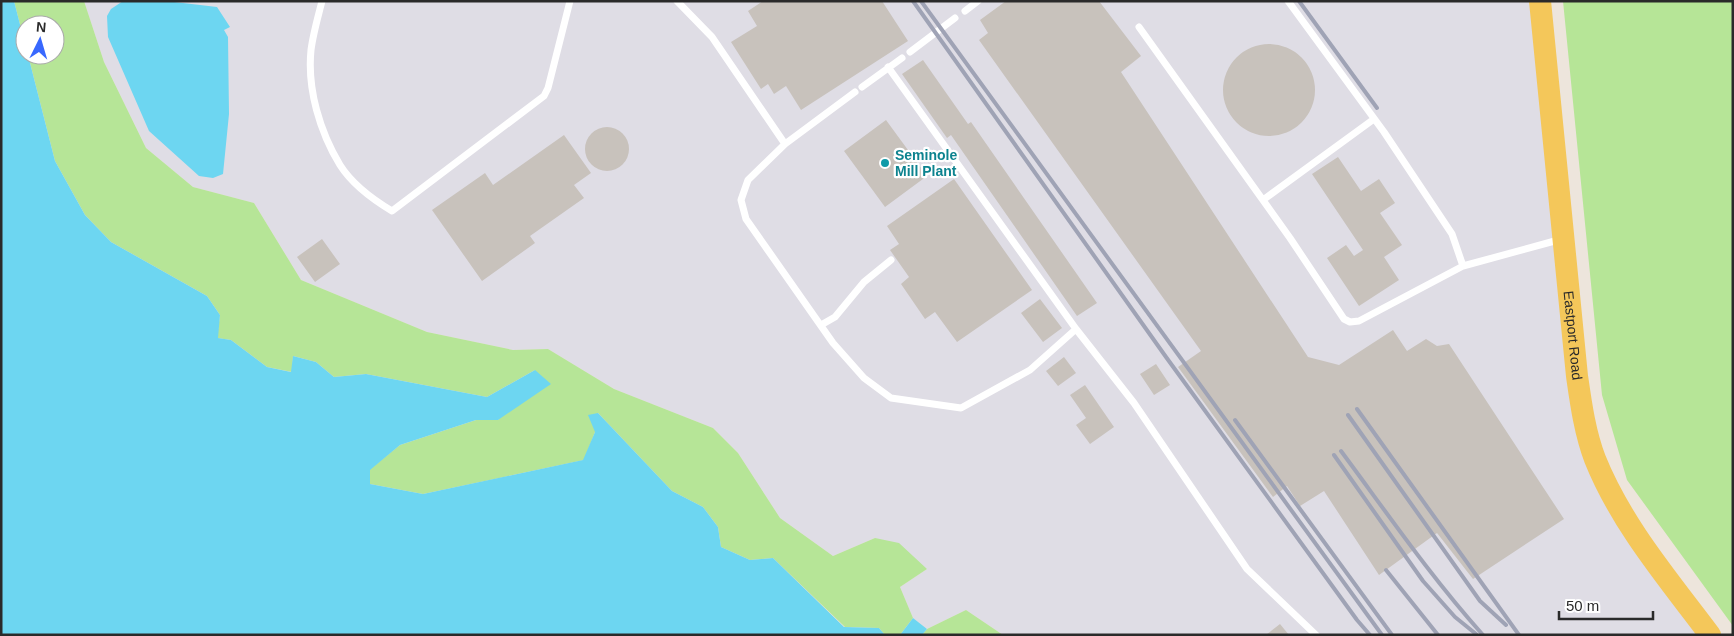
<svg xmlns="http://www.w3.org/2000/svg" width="1734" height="636" font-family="Helvetica,sans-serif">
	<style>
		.industrial { fill: #dfdde5 }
		.green { fill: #b6e597 }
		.water { fill: #6dd6f1 }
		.building { fill: #c8c2bc }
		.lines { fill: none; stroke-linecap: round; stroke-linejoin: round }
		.service { stroke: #fff; stroke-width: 7 }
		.primary { stroke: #f4c75a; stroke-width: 22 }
		.rail { stroke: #9fa3b5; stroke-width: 4 }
		.culture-dot { fill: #0f9aa8; stroke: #fff; stroke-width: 2 }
		.labels { text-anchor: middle; stroke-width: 4.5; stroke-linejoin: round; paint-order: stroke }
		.culture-label { font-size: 14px; font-weight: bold; fill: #0d838f; stroke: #fff; text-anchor: start }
		.street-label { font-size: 14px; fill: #2a2a2a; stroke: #fff }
	</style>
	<rect width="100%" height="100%" fill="#ede5dc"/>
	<path class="industrial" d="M84,1h1449l50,442 118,192h-698l-37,-25 -39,19 -14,-11 -13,-31 27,-18 -52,-31 -42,18 -53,-38 -42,-65 -25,-25 -99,-39 -66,-40 -35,1 -86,-18 -126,-52 -47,-77 -61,-16 -47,-39 -42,-86z"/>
	<path class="green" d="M14,1h70l20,61 42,86 47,39 61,16 47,77 126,52 86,18 35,-1 66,40 99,39 25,25 42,65 53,38 42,-18 24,5 28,26 -27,18 13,31 -13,17h-15l-6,-7 -34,-1 -72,-69 -23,2 -29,-13 -3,-20 -15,-20 -31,-16 -74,-78 -3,19 -11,28 -161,34 -53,-10 -1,-14 31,-25 76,-25h22l37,-50 -48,27 -121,-23 -32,3 -18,-15 -23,-6 -1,16 -25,-5 -36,-27 -14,-2 3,-23 -13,-19 -96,-54 -26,-27 -30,-54 -27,-106h27v-30h-30v19z
		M1563,1h170v625l-106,-146 -25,-85z
		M966,610l37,25h-81l5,-6z"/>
	<path class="water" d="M1,1h13l11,43v11h3l27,106 30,54 26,27 96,54 13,19 -2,23 13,2 36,27 24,5 2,-16 23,6 18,15 32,-3 121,23 48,-27 16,14 -53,36h-22l-76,25 -30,25v14l53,10 160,-34 12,-28 -7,-17 10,-2 74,78 31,16 15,20 3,20 29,13 23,-2 71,69 35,1 6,7h-884z
		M123,1h43l51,6 13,20 -6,3 4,7 1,77 -6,60 -10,4 -14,-2 -50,-45 -41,-94 -1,-21 4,-7z
		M913,618l14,11 -5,6h-22z"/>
	<path class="building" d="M763,1h119l26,40 -107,69 -15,-24 -12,8 -6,-10 -7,5 -30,-47 26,-16 -9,-15z
		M1006,1h93l42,55 -20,16 187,285 31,8 54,-35 14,21 19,-12 11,7 12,-2 115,175 -91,60 -36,-46 -58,42 -55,-84 -24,15 -13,-20 -14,11 -95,-130 23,-16 -222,-311 9,-7 -8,-13z
		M1223 90a46 46 0 1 1 92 0a46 46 0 1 1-92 0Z
		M923,60l45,64 3,-2 126,181 -20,13 -126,-181 -4,3 -45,-64z
		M886,120l41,56 -42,31 -41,-56z
		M585 149a22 22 0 1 1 44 0a22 22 0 1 1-44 0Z
		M564,135l27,38 -17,12 10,13 -54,38 5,7 -53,38 -50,-71 53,-37 8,12z
		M1338,157l23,34 18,-12 16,24 -15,10 22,32 -18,12 15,23 -40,26 -32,-48 19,-13 8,11 9,-6 -51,-76z
		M954,179l78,111 -75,52 -22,-30 -10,7 -24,-35 8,-7 -19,-27 9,-6 -12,-18z
		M322,239l18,25 -25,18 -18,-25z
		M1040,299l22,29 -19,14 -22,-29z
		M1064,357l12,16 -18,13 -12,-15z
		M1156,364l14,21 -16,10 -14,-21z
		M1085,385l29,42 -24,17 -14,-19 10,-7 -16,-23z
		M1280,624l9,11h-23z"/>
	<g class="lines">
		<path class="service" d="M322,1c-4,16 -9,33 -11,49 -4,39 9,82 29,115 12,19 32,34 52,46l152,-115 4,-8 22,-87
			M677,1l35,36 73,107 70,-52
			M1288,1l96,131 68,102 11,32 99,-27
			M965,11l13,-10
			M1139,27l151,211 54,81 6,3 9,-1 104,-55
			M910,52l45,-34
			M888,67l188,262
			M862,87l40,-29
			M785,144l-37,36 -7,20 5,19 87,124 31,35 27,20 70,10 69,-38 46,-41 58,74 113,166 69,66
			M1263,200l111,-81
			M821,325l14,-8 29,-35 27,-22"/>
		<path class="primary" id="s1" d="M1540,1l37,375c4,28 8,57 18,83 26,65 73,120 115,176"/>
		<path class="rail" d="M913,1l253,356 191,263 13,15
			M921,1l461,634
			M1299,1l78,107
			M1357,409l162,226
			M1348,415l132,186 26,24
			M1235,420l157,215
			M1341,451c46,62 90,126 142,184
			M1334,455l89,126 32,36 21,17
			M1386,570l52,65"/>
	</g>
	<circle class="culture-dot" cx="885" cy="163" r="5"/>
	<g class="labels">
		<g class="culture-label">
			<text x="895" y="160">Seminole<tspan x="895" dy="16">Mill Plant</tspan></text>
		</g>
		<g class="street-label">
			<text dy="5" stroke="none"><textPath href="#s1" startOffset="336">Eastport Road</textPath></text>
		</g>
	</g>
	<rect width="1734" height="636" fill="none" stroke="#2a2a2a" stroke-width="5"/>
	<g transform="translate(40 40) rotate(5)"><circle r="24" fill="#ffffff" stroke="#aaaaaa"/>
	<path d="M0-4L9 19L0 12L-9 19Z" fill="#3868fe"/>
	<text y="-8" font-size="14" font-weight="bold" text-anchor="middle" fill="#2a2a2a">N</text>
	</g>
	<path d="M1559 611v8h94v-8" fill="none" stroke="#2a2a2a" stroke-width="2.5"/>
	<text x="1566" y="611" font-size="15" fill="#2a2a2a" stroke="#ffffff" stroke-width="4" paint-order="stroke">50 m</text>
</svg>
